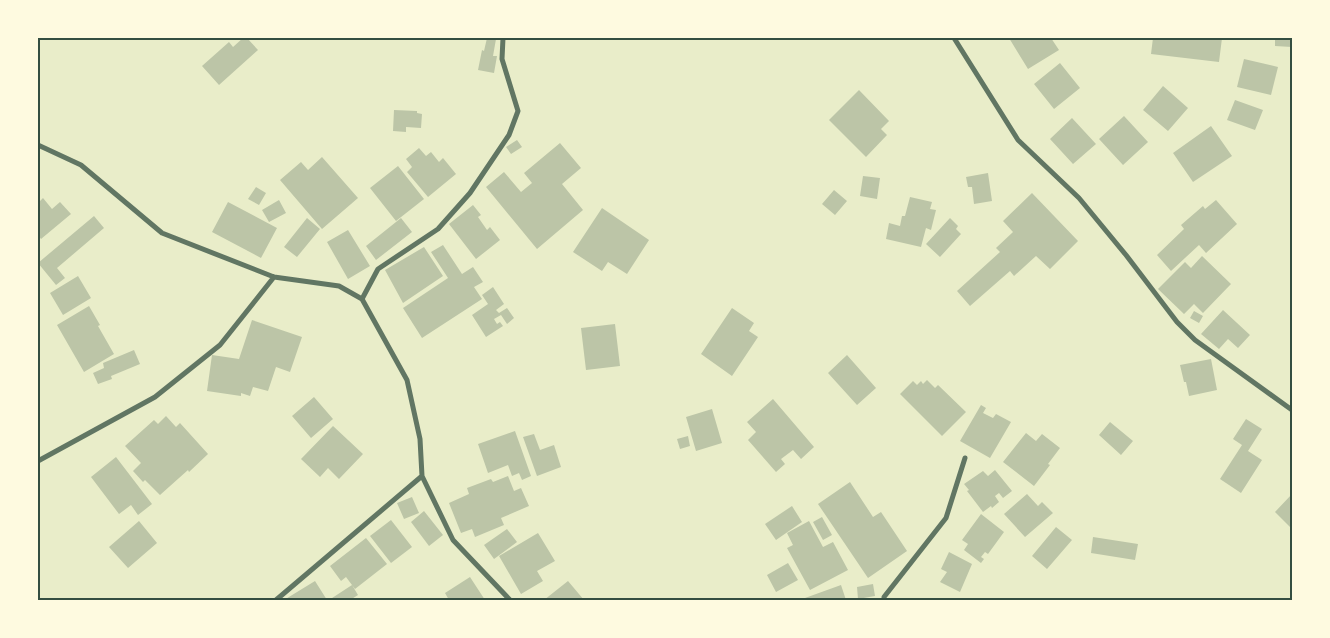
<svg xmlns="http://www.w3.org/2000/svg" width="1330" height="638" font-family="'Open Sans',sans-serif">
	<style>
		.building { fill: #bcc5a7 }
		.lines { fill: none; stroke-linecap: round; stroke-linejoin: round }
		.minor { stroke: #617663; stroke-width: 5 }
		.neatline { fill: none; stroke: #344e41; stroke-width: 2 }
	</style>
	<rect width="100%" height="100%" fill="#e9edc9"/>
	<path class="building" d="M243,38h4l11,12 -39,35 -17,-19 27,-24 4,5z
		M487,38l9,1 -3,17h4l-3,17 -16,-3 4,-20 2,1z
		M1009,38h42l8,12 -31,19z
		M1153,38h69l-3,24 -68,-8z
		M1275,38h17v9l-17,-1z
		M1244,59l34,8 -7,28 -34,-8z
		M1060,63l20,25 -26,21 -20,-25z
		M1163,86l25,22 -20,23 -25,-21z
		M859,90l30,31 -8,8 6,6 -21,22 -37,-37z
		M1235,100l28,10 -8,20 -28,-10z
		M394,110l23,1v2l5,1 -1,14 -15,-1v5l-13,-1z
		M1124,116l24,26 -25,23 -24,-26z
		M1072,118l24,26 -23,20 -23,-25z
		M1211,126l21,30 -39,26 -20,-29z
		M517,140l5,7 -11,7 -5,-7z
		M560,143l21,25 -19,16 21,26 -46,39 -51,-62 18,-15 17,20 11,-9 -8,-10z
		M419,148l7,8 5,-4 8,10 4,-4 13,16 -28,23 -21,-25 5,-5 -6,-8z
		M322,157l36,41 -36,31 -42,-49 21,-18 7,8z
		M398,166l26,33 -28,22 -26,-33z
		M988,173l4,28 -18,3 -2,-17h-4l-2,-10z
		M863,176l17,2 -3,21 -17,-3z
		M256,187l10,6 -7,12 -11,-6z
		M834,190l13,11 -12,14 -13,-11z
		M1032,193l46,48 -28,28 -14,-13 -22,20 -4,-5 -40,35 -13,-15 43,-39 -4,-4 17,-16 -10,-11z
		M910,197l22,5 -2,7 6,1 -5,20 -5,-2 -5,19 -35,-8 3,-16 11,3 2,-10h3z
		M43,198l9,11 8,-7 11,12 -30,25 -3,-4v-32z
		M279,200l7,13 -17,9 -7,-12z
		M1216,200l21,24 -31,29 -7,-8 -28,26 -14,-16 27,-26 -3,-4 22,-19 2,3z
		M228,202l49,26 -16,30 -49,-26z
		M473,205l8,10 -3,2 9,13 3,-3 10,13 -24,19 -27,-35z
		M602,208l47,32 -22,34 -19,-12 -6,9 -29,-19z
		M94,216l10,12 -47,40 8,10 -9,7 -18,-22z
		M307,218l13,11 -23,28 -13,-10z
		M401,218l11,14 -36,28 -10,-14z
		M950,218l8,8 -2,3 5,5 -21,23 -14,-13z
		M348,230l22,36 -22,13 -21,-37z
		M443,245l19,29 11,-7 10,15 -9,5 8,12 -60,39 -19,-30 45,-30 -17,-26z
		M424,247l19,29 -40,27 -18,-33z
		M1202,256l29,28 -28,29 -9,-9 -10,10 -26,-25 27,-27 6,6z
		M78,276l13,22 -28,17 -13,-22z
		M493,287l11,17 -8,6 3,3 8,-5 7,10 -7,6 -6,-9 -7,4 3,5 3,-2 3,4 -17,11 -14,-22 16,-11 -6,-9z
		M89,306l11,19 -2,1 16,28 -30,18 -27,-47z
		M732,308l22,15 -5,8 9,6 -26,39 -31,-22z
		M1223,310l27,25 -12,13 -10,-9 -9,10 -18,-15z
		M1194,311l9,5 -4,7 -9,-5z
		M252,320l50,17 -12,35 -14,-5 -8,24 -15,-4 -3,9 -9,-3v3l-34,-5 5,-36 27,4z
		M615,324l5,42 -34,4 -5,-42z
		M134,350l6,14 -29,12 1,3 -14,5 -5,-11 11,-5 -1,-5z
		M847,355l29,33 -19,17 -29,-32z
		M1211,359l6,31 -28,6 -3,-14h-2l-4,-17z
		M927,380l8,8 3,-3 28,27 -24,24 -42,-42 13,-13 4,4 4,-4 2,3z
		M314,397l19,22 -22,19 -19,-22z
		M773,399l41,48 -13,12 -8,-9 -12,9 4,5 -9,8 -28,-32 8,-8 -9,-10z
		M981,405l5,3 -3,5 10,5 3,-4 15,8 -21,36 -30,-17z
		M712,409l10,34 -26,8 -10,-34z
		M166,416l10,11 4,-4 28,31 -19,18 -1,-2 -28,25 -15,-15 -2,2 -10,-11 8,-8 -16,-17 29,-26 4,4z
		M1246,419l16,10 -14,22 14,9 -21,33 -21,-14 22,-34 -9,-6z
		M1110,422l23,19 -12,14 -22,-20z
		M333,426l30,28 -24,25 -11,-11 -8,9 -19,-18z
		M515,431l16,45 -9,4 -3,-7 -7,3 -4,-11 -20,8 -10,-29z
		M1026,433l10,8 6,-7 18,14 -12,16 2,1 -16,21 -31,-24z
		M534,434l6,16 14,-5 7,22 -24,9 -14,-39z
		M688,436l2,10 -10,3 -3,-10z
		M116,457l36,47 -14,11 -7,-10 -12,9 -28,-37z
		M995,470l17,21 -9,7 -4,-5 -4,3 4,6 -7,6 -1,-2 -8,6 -16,-21 2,-1 -5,-6 19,-13 5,5z
		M508,476l6,15 7,-3 8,18 -28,12 3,7 -29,12 -3,-8 -11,4 -12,-30 20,-9 -2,-6 24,-9 2,3z
		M850,482l23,35 8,-5 26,39 -39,27 -50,-74z
		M1027,494l11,12 4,-4 11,11 -28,24 -21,-23z
		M1292,494v35l-17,-17z
		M412,497l7,16 -15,6 -7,-16z
		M792,506l10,16 -26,18 -11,-16z
		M424,511l19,24 -14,11 -18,-24z
		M981,514l23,18 -16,22 -3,-2 -4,5 3,2 -3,4 -17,-13 4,-6 -6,-4z
		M822,517l10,18 -9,5 -10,-18z
		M391,520l21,27 -21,16 -21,-27z
		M139,521l18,22 -29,25 -19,-21z
		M809,521l14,26 10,-5 15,28 -38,20 -23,-42 6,-3 -6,-12z
		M1056,527l16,13 -25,29 -15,-13z
		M507,529l10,13 -23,17 -10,-14z
		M538,533l17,28 -18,10 6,10 -22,13 -22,-38z
		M1093,537l45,7 -3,16 -44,-7z
		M366,538l21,26 -32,25 -9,-12 -5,4 -11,-15z
		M949,552l23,12 -12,28 -20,-10 7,-10 -6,-3z
		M788,563l10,17 -22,12 -9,-17z
		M470,577l15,23h-36l-4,-7z
		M315,581l12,19h-43z
		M568,581l16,19h-40z
		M873,584l2,12 -17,3 -1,-12z
		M352,585l6,10 -8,5h-21z
		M841,585l5,15h-40l-1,-2z"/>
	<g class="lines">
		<path class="minor" d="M954,38l64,102 61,58 47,57 51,67 18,18 97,70
			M38,145l43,20 81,68 112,44 65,9 23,13 45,81 13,59 2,37 31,64 57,60
			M362,299l16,-30 60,-40 32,-36 39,-58 9,-24 -16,-52 1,-21
			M38,461l117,-64 65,-52 54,-68
			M276,600l146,-124
			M884,600v-3l62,-79 19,-60"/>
	</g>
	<rect width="1330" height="638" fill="none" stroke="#fefae0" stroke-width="78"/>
	<rect x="39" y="39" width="1252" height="560" class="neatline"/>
</svg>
